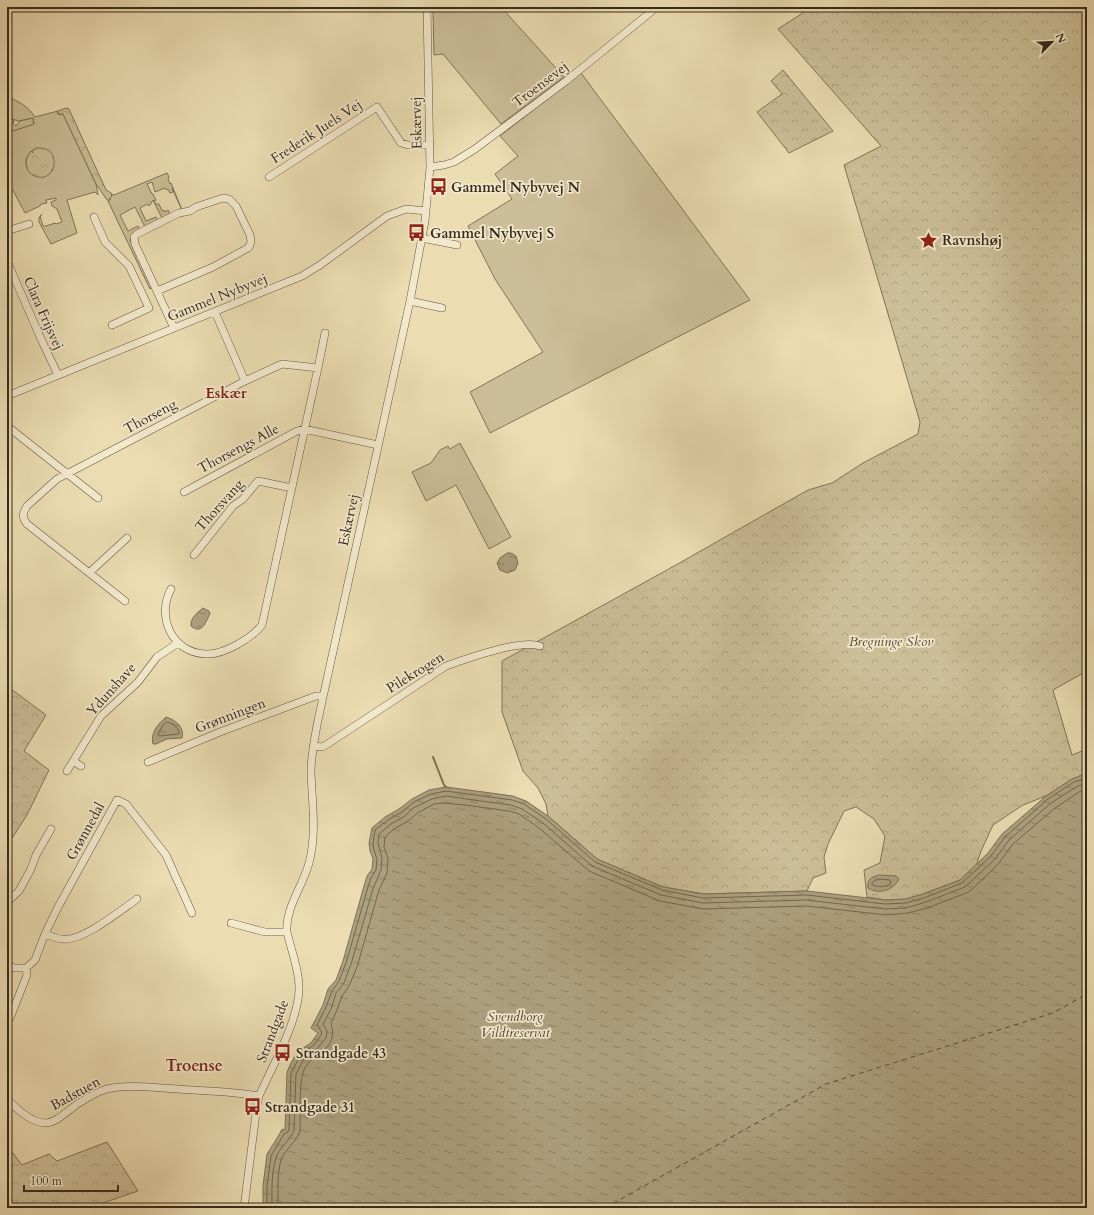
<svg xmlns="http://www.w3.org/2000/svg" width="1094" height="1215" font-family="Cardo,serif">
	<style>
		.green { fill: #ccbe98; stroke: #81745a; fill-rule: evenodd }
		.forest { fill: url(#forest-crowns); stroke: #81745a }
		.water { fill: url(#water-ripples); stroke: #7d7158 }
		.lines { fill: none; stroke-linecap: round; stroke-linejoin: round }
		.shore { stroke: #72664e; stroke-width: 1 }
		.stream { stroke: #7d7158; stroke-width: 2 }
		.ferry { stroke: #5a4e3a; stroke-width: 1; stroke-dasharray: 5 4; stroke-linecap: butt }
		.minor-casing { stroke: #635742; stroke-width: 8 }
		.minor { stroke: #f2e8cc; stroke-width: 7 }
		.labels { text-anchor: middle; stroke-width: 3.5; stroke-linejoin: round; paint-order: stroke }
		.street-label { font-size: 14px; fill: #362b1d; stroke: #f2e8cc }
		.poi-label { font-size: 14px; font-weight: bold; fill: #362b1d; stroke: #f2e8cc; text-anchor: start }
		.park-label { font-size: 14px; font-style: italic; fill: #544836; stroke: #f2e8cc }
		.neighbourhood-label { font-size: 15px; font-weight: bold; fill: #7a1f14; stroke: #f2e8cc }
		.quarter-label { font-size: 16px; font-weight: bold; fill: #7a1f14; stroke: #f2e8cc }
	</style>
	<defs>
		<pattern id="forest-crowns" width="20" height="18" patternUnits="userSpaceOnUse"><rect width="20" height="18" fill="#ccbe98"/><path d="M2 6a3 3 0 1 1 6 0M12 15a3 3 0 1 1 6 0" fill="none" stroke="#b0a383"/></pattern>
		<pattern id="water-ripples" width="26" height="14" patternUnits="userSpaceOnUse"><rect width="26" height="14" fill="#ada07f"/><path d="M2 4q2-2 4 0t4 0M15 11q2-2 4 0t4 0" fill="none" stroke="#8e8367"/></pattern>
	</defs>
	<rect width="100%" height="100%" fill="#ebdcb1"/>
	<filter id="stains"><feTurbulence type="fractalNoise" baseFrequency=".005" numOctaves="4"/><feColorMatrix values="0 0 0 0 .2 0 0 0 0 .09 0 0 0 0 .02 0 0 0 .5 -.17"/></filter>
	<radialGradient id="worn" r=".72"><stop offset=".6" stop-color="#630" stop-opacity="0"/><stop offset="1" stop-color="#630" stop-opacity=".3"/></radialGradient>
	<path class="green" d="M436,7h65l63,70 -63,47 -58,-70 -9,1 -1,-45z
		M581,73l169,227 -260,133 -20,-41 73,-40 -48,-73 -27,-53 44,-27 -17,-25 23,-18 -18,-20z
		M7,97c10,3 22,10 28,20l23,-6 -1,2 2,2 4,-1 33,70 2,11 -3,-3 -28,8 10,33 -26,11 -12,-22v-4l3,-4 -2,2 3,10h3l9,-3 1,1 6,-2 -5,-13 -5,-3 -1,-4 5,-2v-2l-10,2 1,3 -6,1 -1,2 -15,7 -18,-34v-46l27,-9 -1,-6 -15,3 -6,-2 -2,4 -3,-2zM37,148l7,1 9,21 -5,5 -20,-5c-5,-9 -1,-18 9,-22z
		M167,173l2,4 -1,2 2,5 1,-1 11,27 -10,-22 1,4 -3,1 -2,-4 -2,1 -1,-2 -10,4 -3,-10 -5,2 5,10h1l3,6 -2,1 2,3h3l3,7 2,-1 1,2 3,-2 2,5 -8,3 -9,-18 -3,5 -1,1 -2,-2 -7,4 6,13 10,-4 2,4 -13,6 -10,-20 -15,8 8,16 10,-5 1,3 -8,8 -1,3 22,46 -2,3 -42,-88 2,-1 1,-6 3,1z
		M460,443l51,94 -22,12 -33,-64 -30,16 -14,-29 19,-9 9,-13 8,-4 2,3z"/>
	<path class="forest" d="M812,7h275v664l-34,19 19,65 15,-6v24l-15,6 -26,17 -23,9 -30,20 -12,26 -5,15 -16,14 -37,14 -17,5 -20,1 -19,-3 -3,-27 16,-7 5,-27 -11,-17 -18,-12 -12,4 -16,33 -4,13 2,16 -13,5 -6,13 -103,3 -41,-7 -66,-28 -49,-43 -2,-12 -8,-16 -15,-17 -21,-59v-51l174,-96 132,-75 24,-7 31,-20 55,-29 2,-12 -76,-257 37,-19 -103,-117z
		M783,70l50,61 -44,22 -32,-41 25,-18 -11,-13z
		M66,108l3,1 37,81 5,3 1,3 -2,2v2h-3l-11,-16 -33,-70h-5v-3z
		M33,118l1,6 -27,9v-6l3,-2 2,-6 2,1 -1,3 3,3 4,-5z
		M37,148c27,-2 19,37 -2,28 -6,-2 -8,-7 -9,-12l1,-7 4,-6 2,2 -1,-2z
		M7,686l39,29 -22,36 25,19 -22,45 -20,31z
		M107,1142l31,49 -35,12 2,5h-98v-52l6,-3 9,12 27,-11 8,7z"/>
	<path class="water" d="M507,553h4l5,3 2,7 -3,7 -8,3 -7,-3 -3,-7 3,-5z
		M203,608l6,3 1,3c-5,9 -8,21 -19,12 -1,-8 6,-13 12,-18z
		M166,717c10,3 19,11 16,21l-15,1 -11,5h-3c-3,-11 5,-20 13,-27z
		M1087,773v435h-824v-22l4,-32 12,-19 3,-6 3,1v-1l2,-57 4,-9 7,-12 13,-8 7,-10 -7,-5 12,-23 5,-16 8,-9 7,-19 21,-75 3,-10 5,-7 1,-10 -3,-8 -1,-8 3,-15 13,-11 14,-8 13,-10 17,-9 17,-3 67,9 13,5 22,15 49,43 66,28 41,7 103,-3 79,9 20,-1 17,-5 37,-14 28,-27 14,-19 44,-38 26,-17z
		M879,875l17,1 3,3c-5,11 -20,16 -31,9 -1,-9 3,-11 11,-13z"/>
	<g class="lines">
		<path class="shore" d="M168,722c5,2 11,6 11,12l-20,2 -1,-2 5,-9z
			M880,879l10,1 1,3c-5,5 -12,4 -19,2v-2l2,-2z
			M267,1208v-22l4,-30 13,-22 4,-2 1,-3 2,-56 10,-19 13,-9 8,-11 -1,-3 -4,-6 9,-18 6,-16 7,-10 7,-18 22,-76 3,-9 5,-8 1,-11 -3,-9 -1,-7 2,-13 13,-10 14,-8 12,-10 17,-8 15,-3 66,9 12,4 22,15 49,43 67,28 41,8 104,-3 78,9 21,-1 18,-5 38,-15 29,-27 14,-19 43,-38 26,-17 13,-4
			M272,1208c0,-15 -1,-35 4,-50 3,-11 15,-18 18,-28l2,-56 9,-17 12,-8 9,-11 1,-7 -4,-7 8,-15 5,-16 8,-10 7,-19 22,-75 8,-19 1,-12 -4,-15 1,-9 12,-10 14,-8 8,-8 19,-9 14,-3 35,5 30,4 11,4 21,14 49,43 69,29 42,8 103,-3 79,9 21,-1 20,-6 39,-15 30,-28 14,-19 42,-37 25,-16 11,-4
			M278,1208c0,-14 -1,-35 3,-48 4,-11 16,-18 19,-29 1,-16 -2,-50 5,-63 10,-17 34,-18 26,-45l6,-13 5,-14 7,-10 8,-19 22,-77 8,-17 1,-15 -4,-11 1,-10 9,-8 14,-8 11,-9 15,-8 8,-1 23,2 44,6 10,3 20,14 50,43 71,30 43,8 103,-3 81,9 21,-2 19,-5 42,-16 17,-16 13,-13 14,-19 42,-36 24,-16 8,-3"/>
		<path class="stream" d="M433,757l11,28 2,2"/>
		<path class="ferry" d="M605,1208l221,-124 227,-71 34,-19"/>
		<defs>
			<path id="minor" d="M430,167l14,-2 10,-3 21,-13 91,-68 91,-74
				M269,177l108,-70 24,36 7,2h22
				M94,217l11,25 24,24 20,42 -37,17
				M7,231l22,-7
				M422,238l35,7
				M7,261l34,78 17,36
				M157,291l56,-24 35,-19 2,-3 1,-4 -1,-6 -14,-29 -7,-7 -6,-1 -27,9 -6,4 -11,2 -42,21 -3,3 1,7 39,84
				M410,301l32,7
				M245,381l37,-17 36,4 7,-35
				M7,396l295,-120 18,-11 67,-49 19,-7 20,2
				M7,426l91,72
				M184,492l113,-61 7,-2 74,16
				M194,555l39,-49 10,-7 15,-18 34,7
				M90,572l37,-34
				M171,589c-15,28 1,64 35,65 17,1 45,-15 56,-29l56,-257
				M125,601l-98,-77c-5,-7 -5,-10 0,-18l30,-27 188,-98 -30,-69
				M314,746l8,1 4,-2 120,-79c19,-7 75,-27 94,-20
				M73,761l8,5
				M148,762l72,-30 96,-36h7
				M67,771l34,-55 37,-34 19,-25 21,-14
				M7,902l12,-11 12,-22 5,-14 15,-26
				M231,923l34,9h22
				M45,934c6,2 12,5 18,5 19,3 58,-29 74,-40
				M7,964l7,4h12l9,-8 10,-26 12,-25 60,-109 9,4 40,51 26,58
				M10,1018l17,-43 -1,-7
				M7,1099c10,10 23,23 38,24 12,0 24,-14 34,-20 7,-4 14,-9 22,-12 19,-8 54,-3 76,-2 27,2 55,2 82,7
				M244,1208l13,-103 2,-9c13,-29 41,-78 40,-109 0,-18 -8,-37 -12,-55 -2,-24 16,-46 22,-69 8,-30 3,-61 2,-91 0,-18 4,-35 7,-52l92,-419 15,-80 5,-54 -3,-160"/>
		</defs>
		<use href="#minor" class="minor-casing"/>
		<use href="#minor" class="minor"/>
	</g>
	<defs>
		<symbol id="bus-bare" viewBox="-9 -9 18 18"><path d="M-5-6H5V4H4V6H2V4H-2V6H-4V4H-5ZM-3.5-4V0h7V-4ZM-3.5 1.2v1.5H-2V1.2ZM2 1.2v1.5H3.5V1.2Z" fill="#8f2418" stroke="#f2e8cc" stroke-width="2.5" paint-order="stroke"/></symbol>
		<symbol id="sight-bare" viewBox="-9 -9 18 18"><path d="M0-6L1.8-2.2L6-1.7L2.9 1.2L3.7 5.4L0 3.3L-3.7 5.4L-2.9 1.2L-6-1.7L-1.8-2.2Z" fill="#8f2418" stroke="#f2e8cc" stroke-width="2.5" paint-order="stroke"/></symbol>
	</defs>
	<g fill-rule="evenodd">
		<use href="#bus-bare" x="426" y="174" width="25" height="25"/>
		<use href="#bus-bare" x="404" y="220" width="25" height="25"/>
		<use href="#sight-bare" x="916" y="228" width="25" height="25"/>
		<use href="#bus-bare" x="270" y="1040" width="25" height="25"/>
		<use href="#bus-bare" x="240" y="1094" width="25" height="25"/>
	</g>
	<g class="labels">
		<g class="street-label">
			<text transform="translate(540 84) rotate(-37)" y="5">Troensevej</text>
			<text transform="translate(416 123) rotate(-91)" y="5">Eskærvej</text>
			<text transform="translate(316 131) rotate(-33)" y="5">Frederik Juels Vej</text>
			<text transform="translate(217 297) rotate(-22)" y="5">Gammel Nybyvej</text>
			<text transform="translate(44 313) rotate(66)" y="5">Clara Frijsvej</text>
			<text transform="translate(150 416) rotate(-28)" y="5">Thorseng</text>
			<text transform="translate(238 448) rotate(-28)" y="5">Thorsengs Alle</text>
			<text transform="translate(219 505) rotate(-48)" y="5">Thorsvang</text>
			<text transform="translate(348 520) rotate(-78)" y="5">Eskærvej</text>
			<text transform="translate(415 672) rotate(-32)" y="5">Pilekrogen</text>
			<text transform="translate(111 689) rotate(-48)" y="5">Ydunshave</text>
			<text transform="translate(230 715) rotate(-21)" y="5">Grønningen</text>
			<text transform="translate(85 831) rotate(-61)" y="5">Grønnedal</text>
			<text transform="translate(272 1031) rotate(-69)" y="5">Strandgade</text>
			<text transform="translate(75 1093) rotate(-29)" y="5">Badstuen</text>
		</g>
		<g class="poi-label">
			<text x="451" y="192">Gammel Nybyvej N</text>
			<text x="430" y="238">Gammel Nybyvej S</text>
			<text x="942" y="245">Ravnshøj</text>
			<text x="296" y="1058">Strandgade 43</text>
			<text x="265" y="1112">Strandgade 31</text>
		</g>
		<g class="park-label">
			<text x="891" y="646">Bregninge Skov</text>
			<text x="515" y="1021">Svendborg<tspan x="515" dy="16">Vildtreservat</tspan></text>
		</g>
		<g class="neighbourhood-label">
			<text x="226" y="398">Eskær</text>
		</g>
		<g class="quarter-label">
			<text x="194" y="1071">Troense</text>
		</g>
	</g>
	<rect width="1094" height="1215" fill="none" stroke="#ebdcb1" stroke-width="24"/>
	<rect x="8" y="8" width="1078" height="1199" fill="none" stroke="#362b1d" stroke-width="2"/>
	<rect x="12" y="12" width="1070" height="1191" fill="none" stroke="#362b1d"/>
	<g transform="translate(1052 42) rotate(66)" stroke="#f2e8cc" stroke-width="3" paint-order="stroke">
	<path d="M0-3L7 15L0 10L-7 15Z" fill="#362b1d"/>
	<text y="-6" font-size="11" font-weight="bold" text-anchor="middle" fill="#362b1d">N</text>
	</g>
	<path d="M24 1185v6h94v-6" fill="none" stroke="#362b1d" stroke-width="2"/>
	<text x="30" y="1185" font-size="12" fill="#362b1d" stroke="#f2e8cc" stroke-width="3" paint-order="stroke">100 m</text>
	<rect width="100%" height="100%" filter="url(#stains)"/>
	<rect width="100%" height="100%" fill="url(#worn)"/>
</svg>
